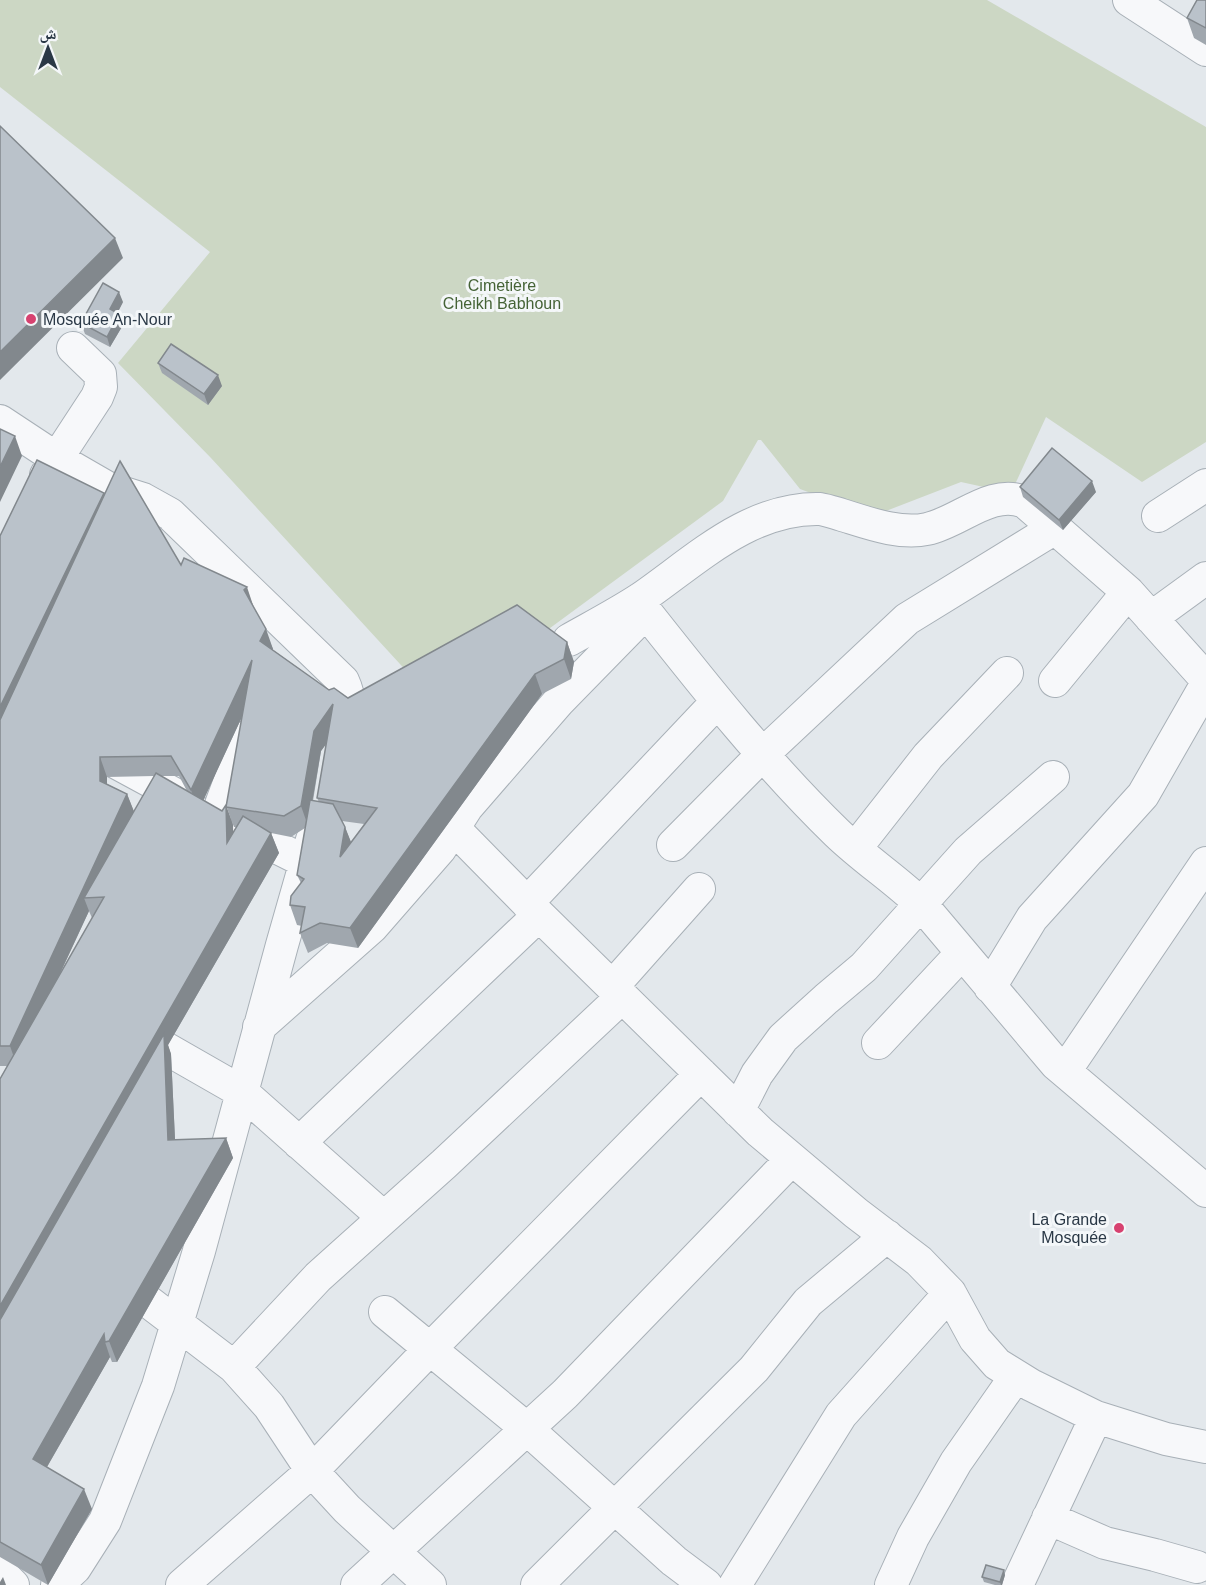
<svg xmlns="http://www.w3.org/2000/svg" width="1206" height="1585" font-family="Arial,'Noto Naskh Arabic',sans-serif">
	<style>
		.green { fill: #ccd7c4 }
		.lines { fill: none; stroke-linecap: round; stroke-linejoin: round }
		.minor-casing { stroke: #a8b0b7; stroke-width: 34 }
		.minor { stroke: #f7f8fa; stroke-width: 32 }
		.wall { fill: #a0a7ae; fill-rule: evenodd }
		.shaded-wall { fill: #82888d }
		.building { fill: #bac2ca; stroke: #82888d; stroke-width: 1.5 }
		.poi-dot { fill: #d74270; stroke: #f4f7f9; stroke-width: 2 }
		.labels { text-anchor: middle; stroke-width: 6; stroke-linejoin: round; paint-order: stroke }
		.park-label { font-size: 16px; fill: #456336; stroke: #f4f7f9 }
		.poi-label { font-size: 16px; fill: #2a3846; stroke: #f4f7f9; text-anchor: start }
	</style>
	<rect width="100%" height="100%" fill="#e3e8ec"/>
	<path class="green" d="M0,0h987l219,127v315l-64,40 -96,-65 -35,76 -50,-11 -88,34 -73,-27 -39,-49h-3l-35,61 -177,130 -124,57 -211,-230 -93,-95 92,-111 -210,-165z"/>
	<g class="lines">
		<defs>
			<path id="minor" d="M1129,0l77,50
				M0,421l56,37 52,30 35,11 27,15 173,167c11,24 5,35 -2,59
				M46,475l51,-78 4,-10 -1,-13 -27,-26
				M1158,516l48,-31
				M639,600l7,12c60,76 121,153 191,221 27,26 58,46 84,71l135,160 150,127
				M1151,618l55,-40
				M569,640c23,-13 48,-26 71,-41 54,-37 109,-92 180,-90 7,1 15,4 22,6 26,8 58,20 85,14 33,-7 64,-41 98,-27l103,90 78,87
				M1055,681l73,-89
				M106,757l83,45
				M418,792l121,123 221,217 96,81 63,48 31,32 25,46 22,25 34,21 65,32 70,22 40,8
				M238,828l68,34
				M673,845l90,-91 144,-135 148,-91
				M205,848l41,-111
				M855,849l73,-93 79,-83
				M527,903l190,-201
				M612,987l87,-98
				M990,987l42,-69 111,-123 63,-110
				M259,1027l113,-100 68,-78 27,-42 92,-106 87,-89
				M132,1029l110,63 141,125
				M878,1043l84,-90
				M1065,1071l141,-208
				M738,1111l19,-37 26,-36 43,-39 38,-32 104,-116 85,-74
				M299,1143l240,-228
				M116,1277l118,90 35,39 43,65 35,38 83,76
				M385,1312l141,116 148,133 32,24
				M234,1367l84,-90 126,-113 178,-167
				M1048,1518l57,25 50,12 42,12
				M0,1572l13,13
				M57,1585l18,-17 30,-47 53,-135 41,-135 83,-306 30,-105
				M182,1585l130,-114 118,-122 271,-275
				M357,1585l208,-191 227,-235
				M537,1585l217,-216 54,-67 79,-66
				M735,1585l106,-170 109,-122
				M891,1585l22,-48 43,-75 60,-86
				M1017,1585l79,-168"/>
		</defs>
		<use href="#minor" class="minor-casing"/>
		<use href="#minor" class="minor"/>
	</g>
	<path class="wall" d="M1206,0v45l-12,-7 -7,-20z
		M123,302l-6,11 2,1 4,11 -13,22 -25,-13 -4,-11z
		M158,363l64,23 -14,19 -46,-32z
		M1020,487l76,5 -33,38 -40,-33z
		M104,493l1,2 76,70 73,43 19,41v1l56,40 19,8 219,-56 7,20 -3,17 -29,15 -184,254 -31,-5 -19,10 -8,-20 2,-7 -5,-1 -7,-20 11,-22 -4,-8 8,-47 -14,9 -20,-4 8,20 -111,192 3,9 4,86 51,-2 7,20 -116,204h-5l-2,-5 -63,110 45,42 -44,76 -48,-28v-478l7,-13h-7v-530zM242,717l-16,90 8,20h2l-3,5v-7l-7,-20 -4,6 -19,-11zM326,744l-9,54 2,4 -6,-1 8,-50zM154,776l-20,36 -7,-18 -20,-10v-7zM161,776h18l8,15zM342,821l22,3 -13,19 -6,-16zM89,911l3,7 -33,58z
		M1005,1575l-3,10h-7l-11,-3 -2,-5z"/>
	<path class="shaded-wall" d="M115,238l8,20 -123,122v-28z
		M119,292l4,10 -9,18 -4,-11z
		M119,314l4,11 -13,22 -3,-10z
		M218,375l4,11 -14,19 -4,-11z
		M15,436l7,20 -22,46v-35z
		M1092,481l4,11 -33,38 -4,-10z
		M104,493l7,20 -111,229v-35z
		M247,587l7,21 -10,-18z
		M266,629l7,20 -5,12 -8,-20z
		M567,642l7,20 -3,17 -7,-20z
		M252,660l7,20 -60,130 -8,-20z
		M535,674l7,20 -184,254 -8,-20z
		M333,704l8,20 -20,27 -13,75 -7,-20 13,-75z
		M100,757l7,20v24l-7,-20z
		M127,794l8,20 -51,84 5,13 -72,155 -7,-20z
		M226,805l7,20 1,38 -7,-20z
		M345,827l8,20 -13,10z
		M271,833l8,20 -111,192 3,9 5,106 -176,179v-33z
		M226,1138l7,20 -116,204 -8,-21z
		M104,1334l1,8 5,15 -70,122 -7,-20z
		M84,1489l8,20 -44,76 -7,-20z
		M1004,1570l1,5 -3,10h-1l-1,-3z
		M3,1577l3,8h-6v-3z"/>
	<path class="building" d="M1197,0h9v28l-19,-10z
		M0,126l115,112 -115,114z
		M103,283l16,9 -9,17 9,5 -12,23 -26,-14z
		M171,344l47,31 -14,19 -46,-31z
		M0,429l15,7 -15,31z
		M1052,448l40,33 -33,39 -39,-33z
		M37,460l67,33 -104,214v-171z
		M120,461l61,104 3,-7 63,29 -3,3 22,39 -6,12 69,49 5,-2 14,10 169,-93 50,37 -3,17 -29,15 -185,254 -30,-5 -20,10 5,-26 -15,-2 1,-9 13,-17 -7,-4 13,-75 23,4 12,23 -5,30 37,-49 -60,-10 16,-94 -19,27 -13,75 -17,10 -58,-9 26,-147 -61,130 -20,-34 -71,1v24l27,13 -117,252h-10v-326z
		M156,773l66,38 4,-6 1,38 16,-27 28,17 -271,473v-227l104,-182 -20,1z
		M164,1034l4,106 58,-2 -117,203 -4,1 -1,-8 -71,125 51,30 -43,76 -41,-23v-222z
		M986,1565l18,5 -4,12 -18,-5z"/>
	<g class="poi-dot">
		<circle cx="31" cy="319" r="6"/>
		<circle cx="1119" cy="1228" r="6"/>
	</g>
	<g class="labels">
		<g class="park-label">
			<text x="502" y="291">Cimetière<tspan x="502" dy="18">Cheikh Babhoun</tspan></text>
		</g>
		<g class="poi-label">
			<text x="43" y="325">Mosquée An-Nour</text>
			<text x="1107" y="1225" text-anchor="end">La Grande<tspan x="1107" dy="18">Mosquée</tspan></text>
		</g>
	</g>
	<g transform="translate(48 48)" stroke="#f4f7f9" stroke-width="4.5" paint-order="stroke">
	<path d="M0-4.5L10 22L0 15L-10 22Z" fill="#2a3846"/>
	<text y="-9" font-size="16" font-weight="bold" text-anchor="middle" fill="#2a3846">ش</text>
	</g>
</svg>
